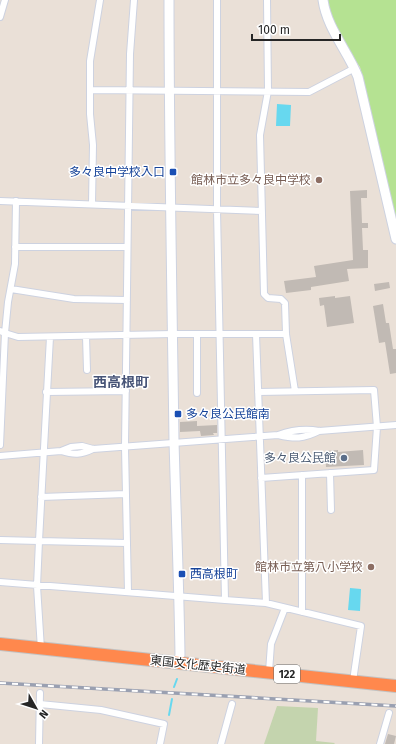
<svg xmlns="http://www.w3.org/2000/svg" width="396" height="744" font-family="'Fira Sans','Noto Sans JP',sans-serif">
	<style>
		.green { fill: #b5e292 }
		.cemetery { fill: #c4d4ae }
		.water { fill: #67d8ef }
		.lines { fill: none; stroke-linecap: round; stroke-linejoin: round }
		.stream { stroke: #67d8ef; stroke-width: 2 }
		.building { fill: #c1bab4 }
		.street-casing { stroke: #cdd2e0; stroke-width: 8 }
		.secondary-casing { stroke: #cdd2e0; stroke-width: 11 }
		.highway-casing { stroke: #c2c2c2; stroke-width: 14 }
		.street { stroke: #fff; stroke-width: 6 }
		.secondary { stroke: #fff; stroke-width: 9 }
		.highway { stroke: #ff884d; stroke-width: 12 }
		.rail-casing { stroke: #9aa0b1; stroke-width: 3.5 }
		.rail { stroke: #fff; stroke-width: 2; stroke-dasharray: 6; stroke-linecap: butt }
		.transit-dot { fill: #1a4fb4; stroke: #fff; stroke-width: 1.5 }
		.education-dot { fill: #8d6e63; stroke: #fff; stroke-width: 1.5 }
		.service-dot { fill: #5c6f8a; stroke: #fff; stroke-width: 1.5 }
		.labels { text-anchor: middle; stroke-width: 3; stroke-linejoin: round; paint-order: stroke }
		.shield { fill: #fff; stroke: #676767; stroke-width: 1 }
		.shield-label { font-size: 11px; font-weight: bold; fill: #262626 }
		.transit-label { font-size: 12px; fill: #164399; stroke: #fff; text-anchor: start }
		.education-label { font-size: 12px; fill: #785e54; stroke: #fff; text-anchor: end }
		.service-label { font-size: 12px; fill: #4e5e75; stroke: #fff; text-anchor: end }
		.street-label { font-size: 12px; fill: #262626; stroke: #fff }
		.quarter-label { font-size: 14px; font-weight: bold; fill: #475477; stroke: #fff }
	</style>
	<rect width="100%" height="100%" fill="#eae0d7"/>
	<path class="green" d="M327,0h69v219l-20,-81 -11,-51 -5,-20 -13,-18 -14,-28z"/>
	<path class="cemetery" d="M277,706l41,2 -2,33 19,2 -1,1h-70z"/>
	<path class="water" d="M277,104l14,1 -1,21h-14z
		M350,588l11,1 -1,22 -12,-1z"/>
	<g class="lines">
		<path class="stream" d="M174,687l3,-8
			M169,715l3,-16"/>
	</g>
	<path class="building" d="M367,190v8h-6l1,25h6v5h-6l1,22h5v18l-21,1 2,12 -38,6v3l-25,3 -2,-12 32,-4 -2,-11 39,-6 -3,-69z
		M389,282l1,6 -15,3 -1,-7z
		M335,296v2l15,-2 4,27 -27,4 -3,-22 -4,1 -1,-8z
		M383,304l3,19h3l4,26h3v24l-6,1 -5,-32 -6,1 -6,-37z
		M197,421v5l20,-1v8h-4l1,2 -13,1 -1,-5 -20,1v-10z
		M338,450v2l25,-2 1,15 -38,2 -1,-16z
		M388,734l8,2 -2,8h-9z"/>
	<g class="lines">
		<defs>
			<path id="street" d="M267,0l1,91 -8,44 4,159 4,4 13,1 4,4 1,31 9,57
				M0,17l5,-17
				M91,90l218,2 46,-24
				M0,201l262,10
				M92,204l1,-59 -3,-31v-53l10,-61
				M15,247h112
				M11,289l63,10 53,1
				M0,331l5,2 3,-31 7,-38 1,-63
				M256,334l10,269
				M86,336l1,34
				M50,337l-11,204 88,2
				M46,392l80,-1
				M258,392l116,-2 3,37 -3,43 -113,8
				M197,393v-59
				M278,435c17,4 25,4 41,-4
				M0,445l5,-112 13,4 155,-3h113
				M61,451c13,4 20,4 32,-2
				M0,456l61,-5 10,-4 11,-1 11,3 185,-14c14,-5 26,-7 41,-4l77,-6
				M330,473l1,37
				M302,475v137
				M41,497l85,-3
				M0,540l39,1 -2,45 4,63
				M0,582l225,18 -8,-390v-210
				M128,592l-3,-145 5,-393 4,-54
				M225,600l41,3 95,23 -8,55
				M269,672l2,-28 14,-36
				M40,704l61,6 63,14 -4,20
				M39,744l1,-51
				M221,744l11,-40
				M380,744l9,-31"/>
			<path id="secondary" d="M169,0c0,147 3,294 5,441 2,72 5,143 6,214l-2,7
				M323,0c4,29 25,51 35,77l38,162"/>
			<path id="highway" d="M0,644l396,42"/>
		</defs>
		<use href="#street" class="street-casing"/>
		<use href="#secondary" class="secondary-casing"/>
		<use href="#highway" class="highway-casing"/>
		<use href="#street" class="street"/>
		<use href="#secondary" class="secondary"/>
		<use href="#highway" class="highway"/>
		<defs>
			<path id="rail" d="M0,683l396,23"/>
		</defs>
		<use href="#rail" class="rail-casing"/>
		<use href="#rail" class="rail"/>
	</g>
	<g class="transit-dot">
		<rect x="169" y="168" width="8" height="8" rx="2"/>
		<rect x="174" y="410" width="8" height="8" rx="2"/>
		<rect x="178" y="570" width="8" height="8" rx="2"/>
	</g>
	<g class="education-dot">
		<circle cx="319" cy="180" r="4"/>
		<circle cx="371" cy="567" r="4"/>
	</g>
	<circle class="service-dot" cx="344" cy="458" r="4"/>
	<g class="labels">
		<rect class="shield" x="274" y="665" width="26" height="18" rx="3"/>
		<g class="shield-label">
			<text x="287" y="678">122</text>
		</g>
		<g class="transit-label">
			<text x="165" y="176" text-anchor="end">多々良中学校入口</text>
			<text x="186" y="418">多々良公民館南</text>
			<text x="190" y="578">西高根町</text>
		</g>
		<g class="education-label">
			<text x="311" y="184">館林市立多々良中学校</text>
			<text x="363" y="571">館林市立第八小学校</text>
		</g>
		<g class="service-label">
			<text x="336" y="462">多々良公民館</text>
		</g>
		<g class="street-label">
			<text transform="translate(198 665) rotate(6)" y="4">東国文化歴史街道</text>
		</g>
		<g class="quarter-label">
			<text x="121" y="387">西高根町</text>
		</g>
	</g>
	<g transform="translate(36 708) rotate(129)" stroke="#ffffff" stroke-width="3" paint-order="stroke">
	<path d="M0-3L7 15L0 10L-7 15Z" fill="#262626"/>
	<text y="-6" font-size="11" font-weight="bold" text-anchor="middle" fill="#262626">N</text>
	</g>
	<path d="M252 34v6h88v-6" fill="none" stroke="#262626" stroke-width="2"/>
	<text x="258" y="34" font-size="12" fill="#262626" stroke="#ffffff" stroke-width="3" paint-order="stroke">100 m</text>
</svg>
